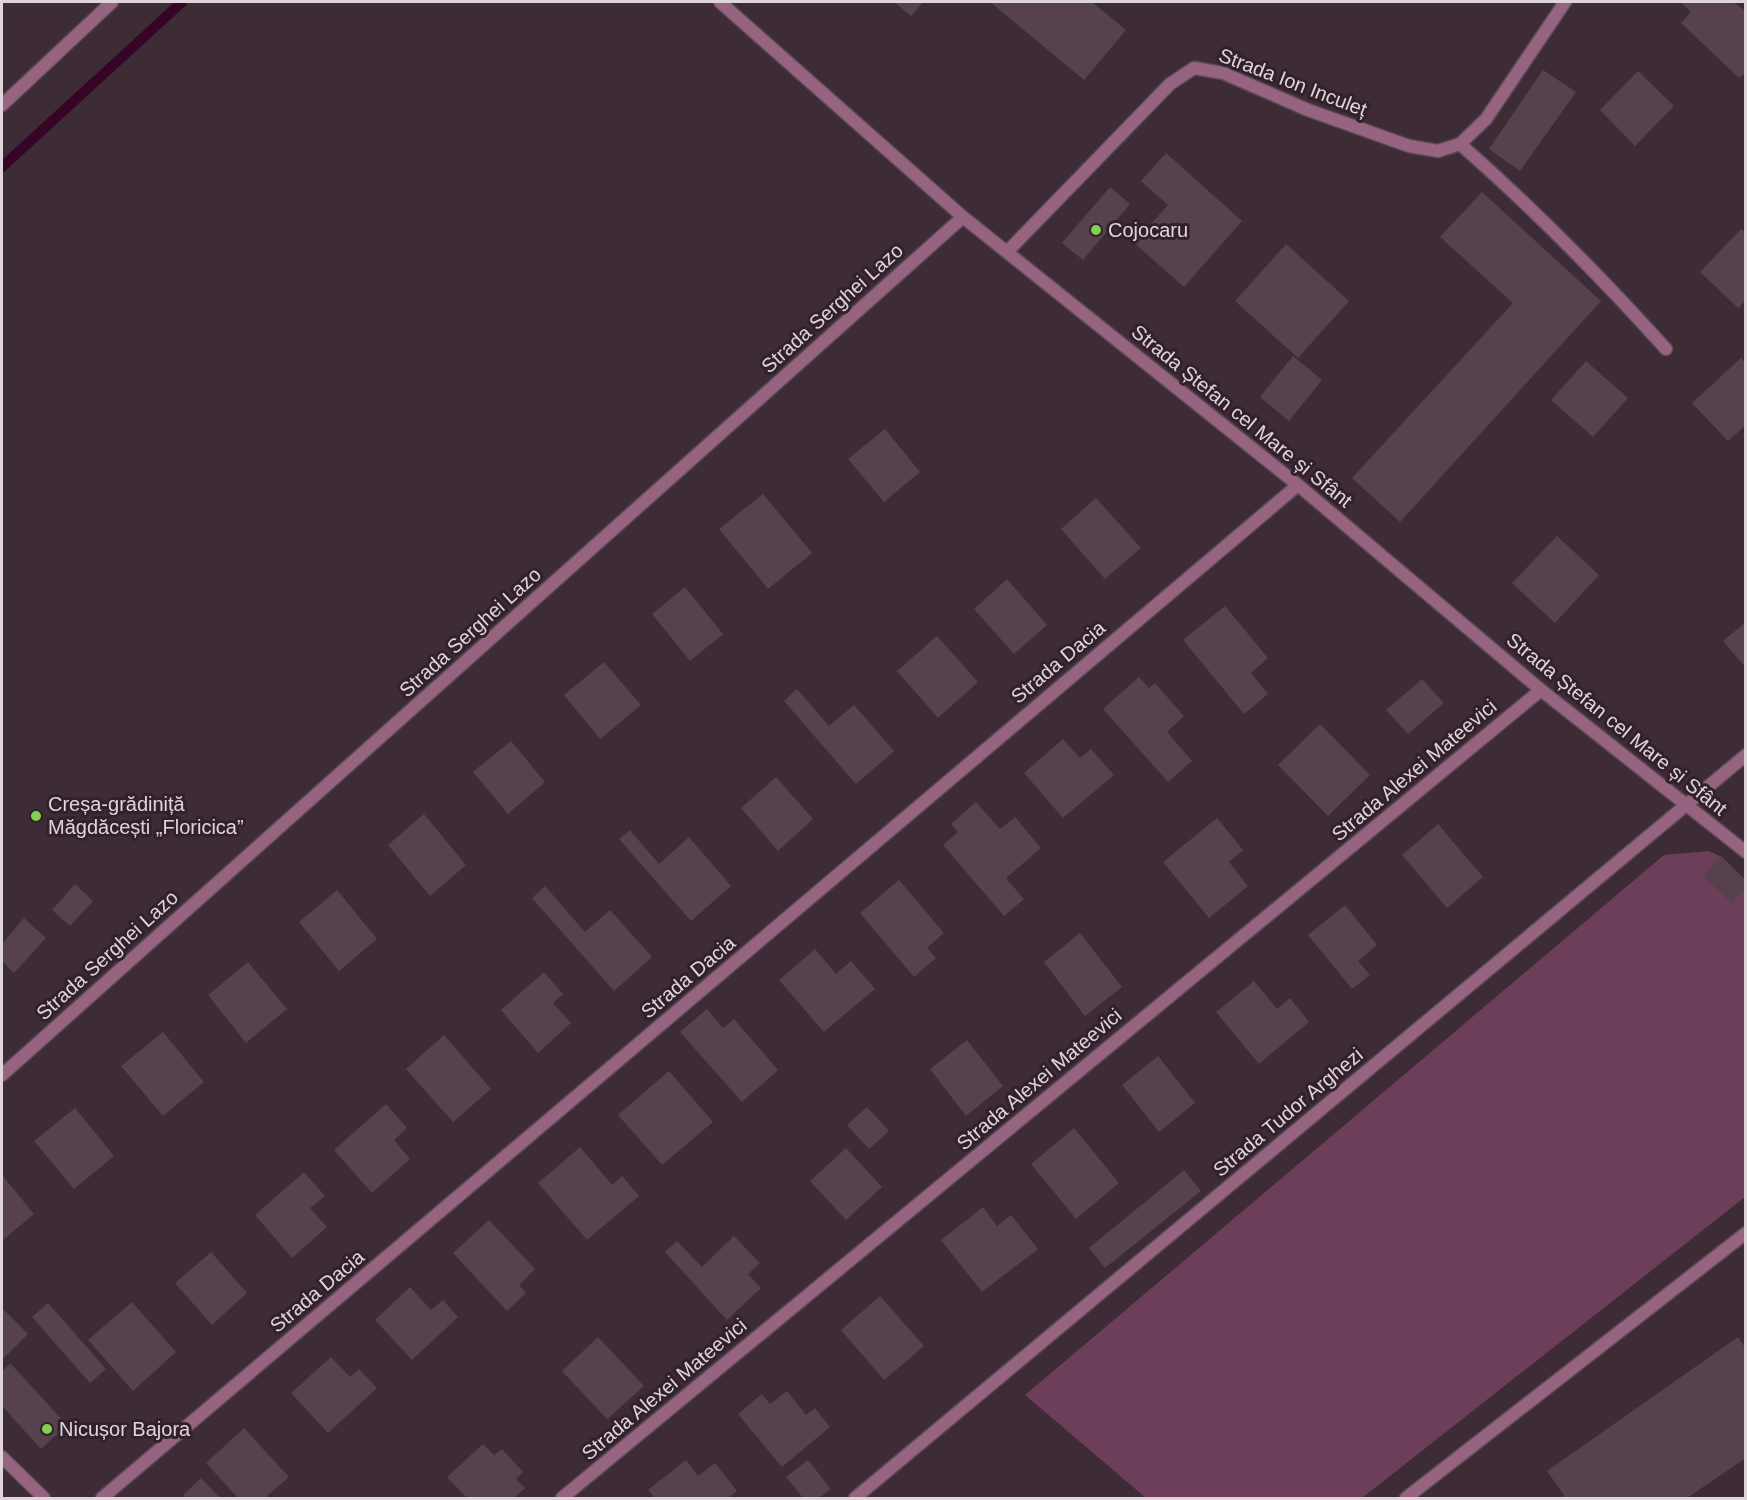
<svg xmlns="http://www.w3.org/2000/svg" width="1747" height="1500" font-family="Helvetica,sans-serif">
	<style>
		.green { fill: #6d3e59 }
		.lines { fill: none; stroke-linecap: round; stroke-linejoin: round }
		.stream { stroke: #360425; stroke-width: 10 }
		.building { fill: #56424d }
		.lane-casing { stroke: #5a4953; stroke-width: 15 }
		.street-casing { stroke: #5a4953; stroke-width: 15 }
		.lane { stroke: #966380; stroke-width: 12 }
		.street { stroke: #966380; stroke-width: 12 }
		.poi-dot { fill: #82d04f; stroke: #32212b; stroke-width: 2 }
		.labels { text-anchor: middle; stroke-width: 6; stroke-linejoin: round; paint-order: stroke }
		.street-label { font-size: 20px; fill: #e0d4db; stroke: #32212b }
		.poi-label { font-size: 20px; fill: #e0d4db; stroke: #32212b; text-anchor: start }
	</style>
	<rect width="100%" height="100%" fill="#3d2b35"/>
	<path class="green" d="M1709,851l13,6 23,23v317l-383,301h-216l-121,-103 639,-540z"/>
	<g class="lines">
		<path class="stream" d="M2,167l180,-165"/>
	</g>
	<path class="building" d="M894,2h29l-12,14z
		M990,2h102l34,28 -42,50z
		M1680,2h54l12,10v60l-7,6 -58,-55 10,-11z
		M1543,70l33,22 -56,79 -31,-22z
		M1638,71l36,35 -39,40 -35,-36z
		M1166,153l76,68 -58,66 -50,-44 34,-38 -27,-24z
		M1110,187l20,17 -47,56 -21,-17z
		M1482,192l119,109 -201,221 -48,-44 161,-175 -73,-66z
		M1741,229l5,4v67l-8,8 -38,-36z
		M1286,244l63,57 -51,57 -63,-57z
		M1293,356l29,24 -33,41 -29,-24z
		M1741,358l5,5v62l-18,16 -36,-38z
		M1586,361l42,37 -35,39 -42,-37z
		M885,429l35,43 -36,30 -36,-43z
		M763,494l49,59 -44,36 -49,-60z
		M1096,498l45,50 -36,31 -44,-50z
		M1557,536l42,39 -44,48 -43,-40z
		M1007,579l40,46 -33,29 -40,-45z
		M685,587l38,47 -33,27 -38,-47z
		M1225,606l43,52 -17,15 17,21 -24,20 -61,-74z
		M1746,622v46l-23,-27z
		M937,636l41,46 -40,36 -41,-47z
		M604,662l37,43 -41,34 -36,-44z
		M1139,677l10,11 6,-5 29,33 -17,16 25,29 -24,21 -65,-73z
		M1422,679l22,24 -36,31 -22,-24z
		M797,689l32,37 25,-21 40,46 -38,33 -72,-83z
		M1320,724l50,51 -42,41 -50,-51z
		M1063,739l17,19 11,-9 23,26 -51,43 -39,-45z
		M511,741l34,41 -37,32 -35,-42z
		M776,777l37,42 -35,32 -37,-43z
		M976,802l24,27 15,-12 26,31 -35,30 18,21 -20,17 -61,-71 15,-13 -7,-8z
		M424,814l42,51 -36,31 -42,-51z
		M1217,818l26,32 -14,12 19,24 -39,32 -46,-56z
		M1438,824l45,53 -36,31 -45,-53z
		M630,830l29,34 30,-27 42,49 -40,35 -72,-82z
		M1720,857l26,23v8l-14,15 -29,-27z
		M899,880l45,53 -17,15 9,10 -22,19 -54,-64z
		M75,884l18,17 -23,25 -18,-16z
		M545,886l40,46 25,-22 42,47 -38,34 -82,-93z
		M337,890l40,49 -38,32 -40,-49z
		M1345,905l32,40 -19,16 12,14 -18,14 -44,-54z
		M24,918l22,20 -32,35 -12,-12v-17z
		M1080,933l42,54 -37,29 -41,-54z
		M815,949l21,25 15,-13 24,28 -51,43 -45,-52z
		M248,962l39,47 -41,34 -38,-48z
		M544,972l19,22 -10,9 18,20 -33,30 -37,-43z
		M1254,981l23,28 13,-11 19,24 -50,42 -43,-52z
		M707,1009l16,19 11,-9 44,51 -36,32 -62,-70z
		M163,1032l41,50 -41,34 -42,-50z
		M444,1035l47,54 -38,33 -47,-53z
		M967,1040l36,46 -37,30 -36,-47z
		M1158,1056l37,47 -36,29 -37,-47z
		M669,1071l44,51 -51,43 -44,-50z
		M386,1104l21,24 -13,12 16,19 -38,34 -38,-43z
		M867,1107l22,24 -20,18 -22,-24z
		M75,1108l39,48 -40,33 -40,-48z
		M1074,1128l45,55 -43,36 -45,-55z
		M580,1147l32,38 10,-9 17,20 -52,44 -49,-57z
		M846,1148l36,39 -36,33 -36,-39z
		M1184,1170l17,21 -96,77 -16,-20z
		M304,1172l21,24 -15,12 17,19 -35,31 -37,-43z
		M2,1175l32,39 -32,27z
		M983,1207l14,19 14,-11 27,34 -56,43 -41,-52z
		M489,1220l46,49 -16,16 7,8 -19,18 -54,-58z
		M734,1236l26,27 -12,11 13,14 -34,32 -62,-68 12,-11 25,26z
		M211,1252l36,41 -35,32 -37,-42z
		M410,1287l21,23 12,-10 15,17 -46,43 -37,-40z
		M880,1296l44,50 -40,34 -43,-50z
		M132,1302l44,50 -43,39 -45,-51z
		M48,1303l58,66 -16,14 -58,-66z
		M2,1308l26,26 -26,26z
		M598,1337l46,49 -37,33 -45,-48z
		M1738,1337l8,12v109l-59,40h-128l5,-3 -17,-24z
		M331,1357l19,20 9,-8 18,19 -49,45 -37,-40z
		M10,1363l57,62 -26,24 -39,-43v-34z
		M787,1391l19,24 9,-7 15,19 -48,40 -44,-53 24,-20 8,10z
		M244,1428l45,49 -24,21h-27l-32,-35z
		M483,1444l11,11 8,-6 21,23 -7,7 9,9 -11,10h-47l-20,-21z
		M686,1460l12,16 17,-13 22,28 -9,7h-73l-7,-8z
		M808,1460l23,29 -12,9h-16l-17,-21z
		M201,1478l19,20h-33l-4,-3z"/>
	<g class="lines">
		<defs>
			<path id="lane" d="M1460,144c73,64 141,133 206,205"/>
			<path id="street" d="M720,2l243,215 335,268 243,205 205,162
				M2,105l110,-103
				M1007,252l163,-168 24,-16 29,5 85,37 101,36 29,5 22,-7 26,-25 79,-117
				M2,1075l961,-858
				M2,1457l42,41
				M102,1498l1196,-1013
				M562,1498l979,-808
				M855,1498l891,-743
				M1406,1498l340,-265"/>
		</defs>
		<use href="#lane" class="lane-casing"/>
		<use href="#street" class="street-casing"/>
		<use href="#lane" class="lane"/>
		<use href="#street" class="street"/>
	</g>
	<g class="poi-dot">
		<circle cx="1096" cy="230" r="6"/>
		<circle cx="36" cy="816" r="6"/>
		<circle cx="47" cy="1429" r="6"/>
	</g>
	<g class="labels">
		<g class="street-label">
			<text transform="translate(1293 82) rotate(21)" y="7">Strada Ion Inculeț</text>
			<text transform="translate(832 308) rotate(-42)" y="7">Strada Serghei Lazo</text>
			<text transform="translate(1242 416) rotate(39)" y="7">Strada Ștefan cel Mare și Sfânt</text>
			<text transform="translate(470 632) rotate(-42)" y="7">Strada Serghei Lazo</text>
			<text transform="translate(1058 662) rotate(-40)" y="7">Strada Dacia</text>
			<text transform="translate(1617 724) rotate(39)" y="7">Strada Ștefan cel Mare și Sfânt</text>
			<text transform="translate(1414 770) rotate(-40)" y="7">Strada Alexei Mateevici</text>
			<text transform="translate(107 955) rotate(-42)" y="7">Strada Serghei Lazo</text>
			<text transform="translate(688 977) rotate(-40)" y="7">Strada Dacia</text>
			<text transform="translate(1039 1079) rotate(-40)" y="7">Strada Alexei Mateevici</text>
			<text transform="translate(1288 1112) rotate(-40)" y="7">Strada Tudor Arghezi</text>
			<text transform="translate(317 1291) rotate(-40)" y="7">Strada Dacia</text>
			<text transform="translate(664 1389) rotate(-40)" y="7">Strada Alexei Mateevici</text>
		</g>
		<g class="poi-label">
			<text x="1108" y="237">Cojocaru</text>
			<text x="48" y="811">Creșa-grădiniță<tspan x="48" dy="23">Măgdăcești „Floricica”</tspan></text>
			<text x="59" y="1436">Nicușor Bajora</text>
		</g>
	</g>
	<rect width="1747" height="1500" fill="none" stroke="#e0d4db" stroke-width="6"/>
</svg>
